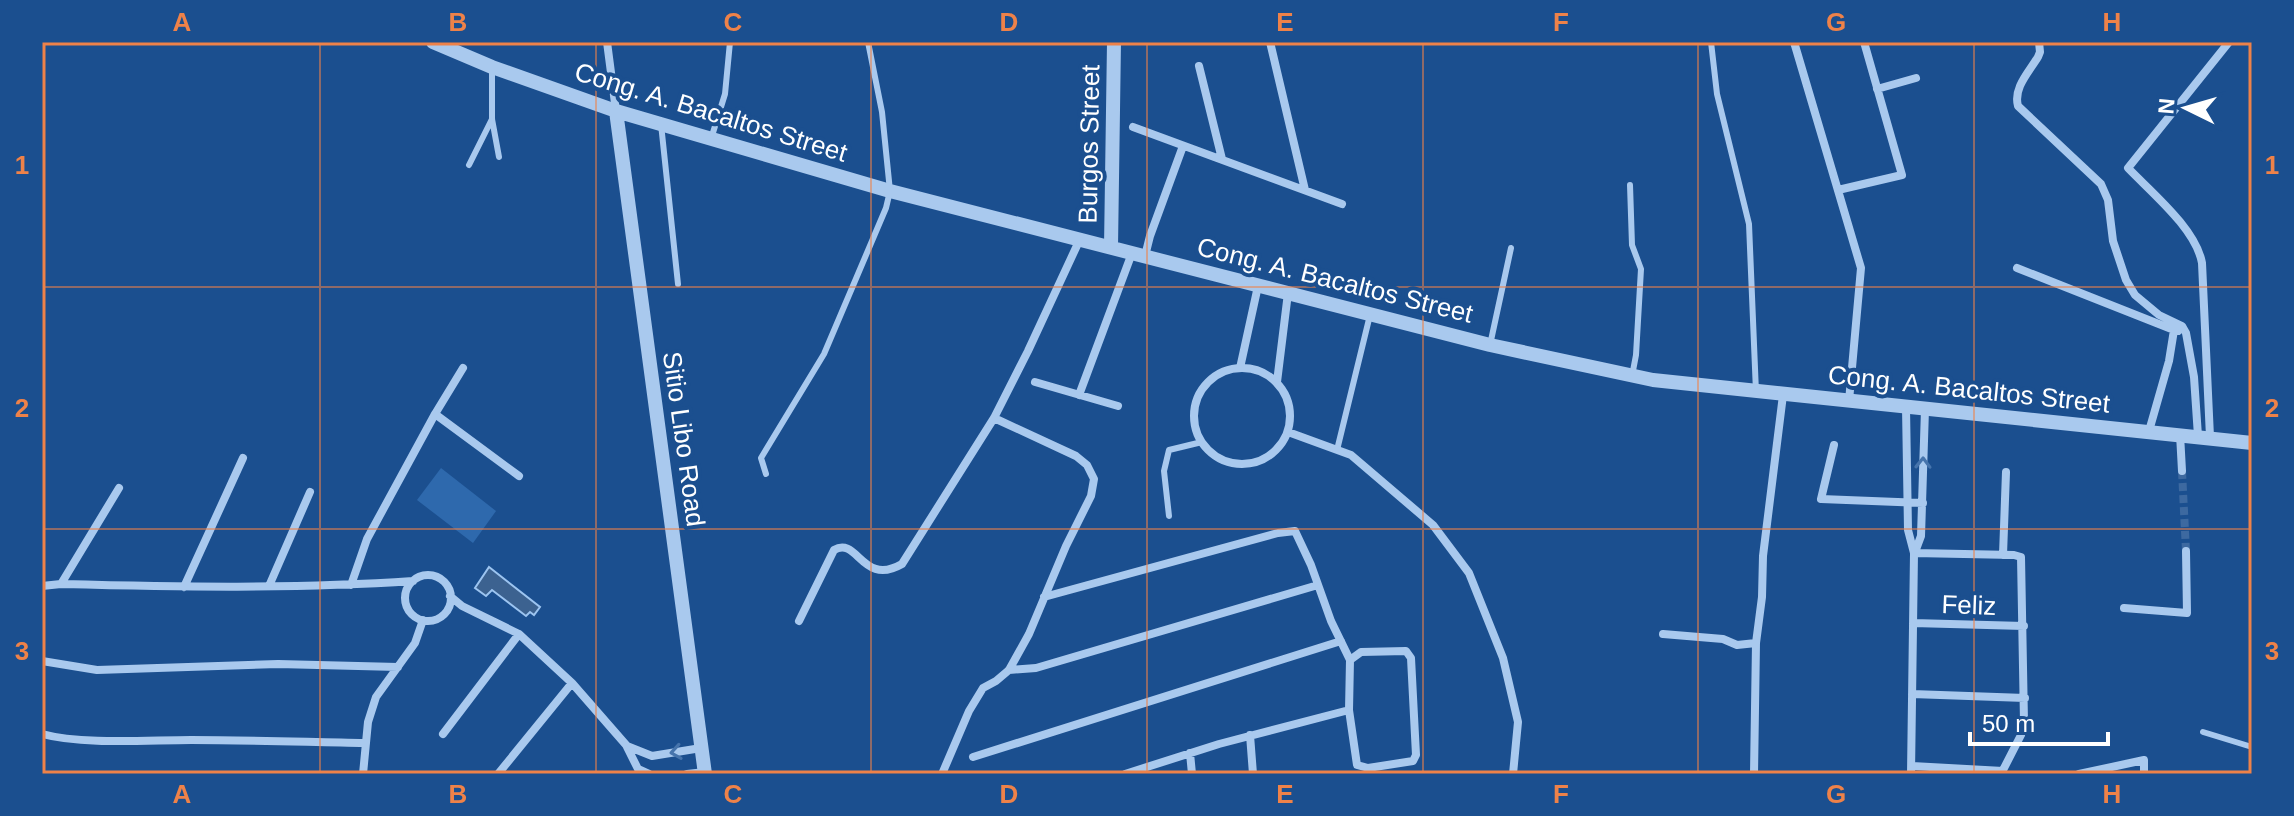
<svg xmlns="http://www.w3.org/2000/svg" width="2294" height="816" font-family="Arial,sans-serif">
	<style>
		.green { fill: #2e69ad }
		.water { fill: #3c6290; stroke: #9cc4f0; stroke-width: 2 }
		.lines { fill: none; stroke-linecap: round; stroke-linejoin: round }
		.minor-tunnel { stroke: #3d69a0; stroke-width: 8; stroke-dasharray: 8 4; stroke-linecap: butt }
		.service { stroke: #a9c9ee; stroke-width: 6 }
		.minor { stroke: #a9c9ee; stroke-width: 8 }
		.tertiary { stroke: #a9c9ee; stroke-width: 14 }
		.oneway { stroke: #4674ac }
		.grid { fill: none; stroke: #ee8249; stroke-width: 2; stroke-opacity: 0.55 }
		.labels { text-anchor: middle; stroke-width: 8; stroke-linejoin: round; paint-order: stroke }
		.street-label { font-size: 26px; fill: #fff; stroke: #1b4f8f }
		.neatline { fill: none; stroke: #ee8249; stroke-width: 3 }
		.grid-label { font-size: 26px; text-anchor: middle; font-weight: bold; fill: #ee8249 }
	</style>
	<rect width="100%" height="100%" fill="#1b4f8f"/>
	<path class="green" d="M441,468l55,43 -23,32 -56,-43z"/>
	<path class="water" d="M489,567l51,40 -6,8 -4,-3 -4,4 -34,-26 -6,6 -11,-8z"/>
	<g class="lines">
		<path class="minor-tunnel" d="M2182,471l4,80"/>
		<path class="service" d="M1711,42l6,52 32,130 7,168
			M492,70v49l7,38
			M661,124l17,160
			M711,139l14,-45 5,-52
			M469,165l23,-46
			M1630,185l2,60 9,24 -5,86 -4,21
			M1490,345l21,-97
			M1337,450l33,-135
			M766,474l-5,-16 63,-104 62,-146 4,-17 -8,-79 -14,-70
			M1169,516l-5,-45 5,-21 33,-8
			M2203,732l49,15"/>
		<path class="minor" d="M607,42l9,69
			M1270,42l35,148
			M1794,42l67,226 -12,133
			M2039,42l1,10 -2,5c-9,15 -25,31 -20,49l83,78 7,16 5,41 13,39 9,15 24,20 23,11 4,7 8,44 4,59
			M1199,66l23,93
			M1877,89l39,-11
			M1133,127l209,77
			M1838,190l64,-15 -38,-133
			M1145,256l5,-20 33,-90
			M2017,268l157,62
			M1240,368l18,-82
			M1194 416a48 48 0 1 1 96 0a48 48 0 1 1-96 0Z
			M1035,382l83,24
			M1277,382l11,-89
			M1079,395l53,-142
			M1906,407l2,123 6,23 -3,221
			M435,414l84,62
			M2149,431l20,-70 5,-31 4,1
			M1288,432l63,23 82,70 36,48 34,85 15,64 -5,52
			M2180,434l2,37
			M2210,437l-8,-174c-6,-34 -50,-70 -74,-95l101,-126
			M1834,445l-13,54 102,4
			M1915,552l6,-16 4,-127
			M1914,553l100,2 7,2 3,165 -3,13 -20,39
			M2003,555l3,-83
			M405 598a23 23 0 1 1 46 0a23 23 0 1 1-46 0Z
			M61,584l58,-96
			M351,585l16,-46 68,-125 28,-46
			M42,586l19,-2c117,3 235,5 352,-3
			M269,586l41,-94
			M184,587l59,-129
			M450,596l12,10 57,28 53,49 55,63 25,10 49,-8
			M1044,597l234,-64 17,-2 16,34 20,56 19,39 -1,50 8,55 11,3 45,-7 3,-6 -5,-97 -5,-7 -45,1 -11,8
			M2124,608l63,5 -1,-62
			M799,621l35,-71c24,-14 28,37 68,14l92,-146 34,-67 52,-112
			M1913,623l111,3
			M1663,634l60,5 14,6 19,-2
			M42,661l55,9 181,-6 120,3
			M1009,670l27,-2 282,-83
			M1912,694l113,4
			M42,734c41,11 105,6 149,6 58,0 116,2 174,3
			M443,734l76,-100
			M1250,735l3,39
			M627,747l11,22 11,5
			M1190,753l2,21
			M973,757l368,-116
			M1912,766l91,5
			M363,774l5,-52 8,-25 39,-54 8,-23
			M498,774l74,-91
			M687,774l18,-2
			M942,774l27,-63 14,-23 13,-7 13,-11 20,-36 37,-88 25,-50 3,-17 -7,-14 -11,-9 -82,-38
			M1125,774l94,-30 130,-34
			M1754,774l2,-131 6,-46 1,-41 20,-161
			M2079,774l65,-14v14"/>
		<path class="tertiary" d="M433,42l59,25 124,44 274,80 600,154 163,35 599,63
			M616,111l89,663
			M1111,247l3,-205"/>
	</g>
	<defs><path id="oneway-chevron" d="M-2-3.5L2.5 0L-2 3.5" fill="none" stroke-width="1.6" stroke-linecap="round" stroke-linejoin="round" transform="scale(2)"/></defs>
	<g class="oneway">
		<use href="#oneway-chevron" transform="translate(1923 463) rotate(-89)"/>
		<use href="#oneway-chevron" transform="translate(676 752) rotate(171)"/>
	</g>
	<path class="grid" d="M320,42v732M596,42v732M871,42v732M1147,42v732M1423,42v732M1698,42v732M1974,42v732M42,287h2210M42,529h2210"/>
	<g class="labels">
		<g class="street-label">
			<text transform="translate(711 112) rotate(17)" y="9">Cong. A. Bacaltos Street</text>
			<text transform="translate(1089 144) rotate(-89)" y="9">Burgos Street</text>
			<text transform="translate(1335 280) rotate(14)" y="9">Cong. A. Bacaltos Street</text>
			<text transform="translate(1969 389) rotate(6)" y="9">Cong. A. Bacaltos Street</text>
			<text transform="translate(684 439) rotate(82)" y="9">Sitio Libo Road</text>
			<text transform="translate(1969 605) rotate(2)" y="9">Feliz</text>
		</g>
	</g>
	<rect width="2294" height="816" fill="none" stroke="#1b4f8f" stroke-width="88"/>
	<g transform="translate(2186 108) rotate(275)" stroke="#1b4f8f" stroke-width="6" paint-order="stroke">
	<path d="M0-6L14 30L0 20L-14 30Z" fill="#ffffff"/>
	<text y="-12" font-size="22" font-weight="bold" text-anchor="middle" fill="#ffffff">N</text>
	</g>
	<path d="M1970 732v12h138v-12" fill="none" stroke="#ffffff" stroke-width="4"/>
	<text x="1982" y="732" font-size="24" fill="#ffffff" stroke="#1b4f8f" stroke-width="6" paint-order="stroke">50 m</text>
	<rect x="44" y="44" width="2206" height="728" class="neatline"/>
	<g class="grid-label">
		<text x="182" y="31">A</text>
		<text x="458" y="31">B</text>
		<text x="733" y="31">C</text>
		<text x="1009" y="31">D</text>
		<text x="1285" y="31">E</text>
		<text x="1561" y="31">F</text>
		<text x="1836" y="31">G</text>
		<text x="2112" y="31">H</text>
		<text x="22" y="174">1</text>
		<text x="2272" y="174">1</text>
		<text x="22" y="417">2</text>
		<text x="2272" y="417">2</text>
		<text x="22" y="660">3</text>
		<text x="2272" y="660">3</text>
		<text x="182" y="803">A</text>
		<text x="458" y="803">B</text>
		<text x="733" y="803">C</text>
		<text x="1009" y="803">D</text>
		<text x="1285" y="803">E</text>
		<text x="1561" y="803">F</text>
		<text x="1836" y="803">G</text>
		<text x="2112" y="803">H</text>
	</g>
</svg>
